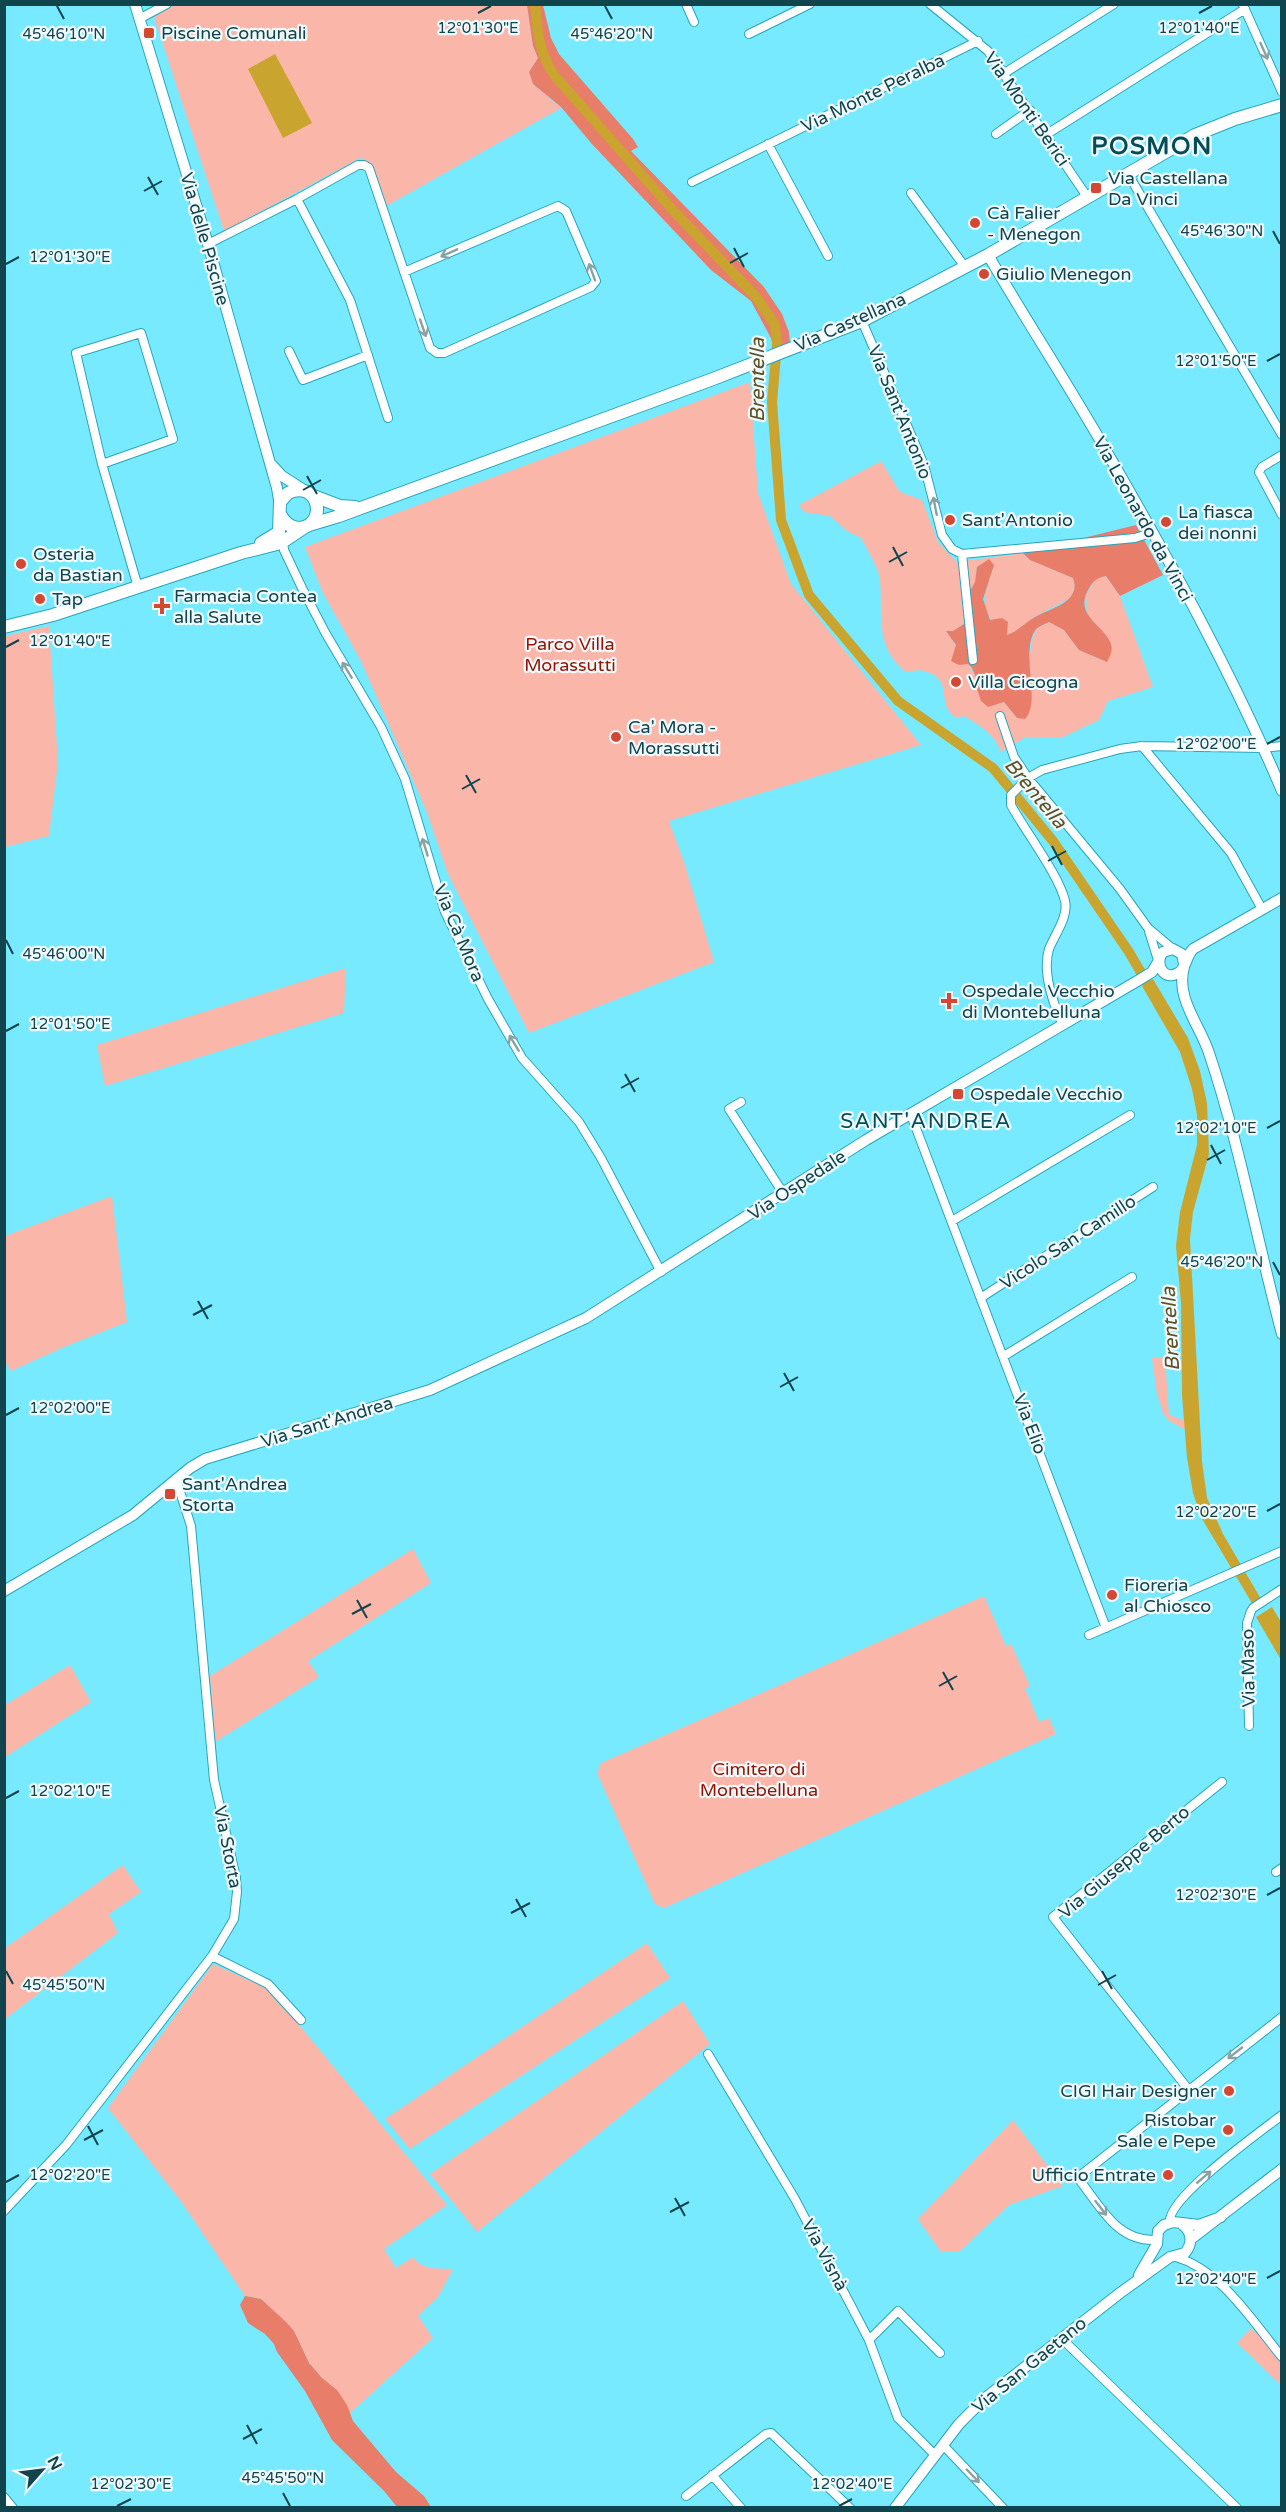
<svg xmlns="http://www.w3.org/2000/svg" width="1286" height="2512" font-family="'Varela Round',sans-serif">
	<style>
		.green { fill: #fab6a9 }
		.forest { fill: #e87d6a }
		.water { fill: #c9a52f }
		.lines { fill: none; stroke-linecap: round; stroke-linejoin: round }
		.canal { stroke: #c9a52f; stroke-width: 10 }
		.minor-casing { stroke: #27a6ba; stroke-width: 10 }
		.tertiary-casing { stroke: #27a6ba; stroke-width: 12 }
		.secondary-casing { stroke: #27a6ba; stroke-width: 14 }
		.minor { stroke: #fff; stroke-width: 8 }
		.tertiary { stroke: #fff; stroke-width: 10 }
		.secondary { stroke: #fff; stroke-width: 12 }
		.oneway { stroke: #88a2a6 }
		.ticks { fill: none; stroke: #11444d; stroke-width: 2 }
		.poi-dot { fill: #d44733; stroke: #f0fafc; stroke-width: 2 }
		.labels { text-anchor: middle; stroke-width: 4.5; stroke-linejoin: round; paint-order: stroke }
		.poi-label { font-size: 18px; fill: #11444d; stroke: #f0fafc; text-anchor: start }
		.street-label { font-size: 18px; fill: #11444d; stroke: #f0fafc }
		.park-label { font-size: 18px; fill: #961301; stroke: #f0fafc }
		.water-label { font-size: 20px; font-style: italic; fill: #5f5023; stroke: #f0fafc }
		.quarter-label { font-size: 21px; letter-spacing: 1.5px; fill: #054c57; stroke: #f0fafc }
		.district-label { font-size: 24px; font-weight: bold; letter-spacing: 1.5px; fill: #054c57; stroke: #f0fafc }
		.ticks-label { font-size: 15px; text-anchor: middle; fill: #11444d; stroke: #f0fafc; stroke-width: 4.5; stroke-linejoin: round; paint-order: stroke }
	</style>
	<rect width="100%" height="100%" fill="#78eaff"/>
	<path class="green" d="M176,4l351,1 6,41 5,12 -9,14 4,12 28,24 -182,102 -17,-53 -138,74 -70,-214z
		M750,382l8,111 33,91 130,161 -252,76 16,44 29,97 -185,71 -81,-159 -22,-64 -65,-149 -38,-68 -18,-46z
		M881,461l19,31 22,8 16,42 19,20 66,-9 7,7 43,18 2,5 -3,14 -38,20 -19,16 -8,3c-30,-28 -24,-35 -13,-71l-17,2 -2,15 -10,18 -1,24 -11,7h-7l48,73 10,-2 13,16 14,-22 -3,-30 5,-29 4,-9 12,-6 15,8 15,20 28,12 -1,-26 -19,-22 -1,-19 10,-17 10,-2 14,20 33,91 -45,14 -9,19 -36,17h-37l-25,15c-4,-16 -23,-28 -37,-36l-7,2c-23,-14 -1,-39 -33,-47 -6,-2 -12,1 -19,0 -31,-25 -22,-57 -25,-91 0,-9 -14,-33 -19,-42l-14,-7 -17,-15 -26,-4 -5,-7z
		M49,626l9,136 -9,74 -44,11v-211z
		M346,968l-2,45 -239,73 -8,-41z
		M112,1196l15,126 -63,25 -53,24 -7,-11 1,-124z
		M1165,1357l4,58 17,6v9l-17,-9 -6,-8 -6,-19 -5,-36z
		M413,1549l18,34 -123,78 11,16 -104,65 -5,-66z
		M984,1596l22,50 5,-2 19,42 -5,2 14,34 10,-4 7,16 -392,174 -9,-4 -58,-131 4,-10z
		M70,1665l21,37 -86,55v-52z
		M123,1865l18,27 -32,22 9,19 -113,86v-71z
		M647,1943l23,35 -260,171 -25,-30z
		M213,1964l51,23 32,34 151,184 -63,44 12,19 17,-11c10,14 25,11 40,12l-15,28 -20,19 15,22 -83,75 -13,-22 -15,-13 -13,-15 -15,-32 -33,-32 -16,-3 -65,-96 -72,-92z
		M683,2001l27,43 -233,188 -47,-58z
		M1013,2120l50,66 -54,19 -49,46 -19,1 -23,-33z
		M1251,2328l26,26 4,-4v35l-44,-42z"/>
	<path class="forest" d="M527,5h16l8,33 8,16 74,85 5,8 -7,4 133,136 18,27 7,18 1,12 -15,6 -2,-8 -22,-41 -40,-31 -120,-127 -30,-36 -28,-23 -4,-12 9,-14 -5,-12z
		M1136,525l27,50 -43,21 -14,-20c-10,2 -13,5 -18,14 -14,26 16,35 23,54 2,7 -1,12 -4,18l-28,-12 -15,-20 -15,-8c-4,2 -10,4 -13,7 -17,23 6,73 -11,90l-8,-1 -13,-16 -16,5 -7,-6 -4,-12 2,-5 -7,-16 -4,-4 -9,1 -8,-4 5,-16 -10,-14h7l11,-7 1,-24 10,-18 2,-15 12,-8 5,6 -11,34 7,21 12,-2 6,4 -1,13c11,-4 18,-12 28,-18 15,-9 47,-15 38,-39l-43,-18 -7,-7z
		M245,2296l16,3 25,23 8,9 15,32 13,15 15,12 10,15 6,16 43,51 28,24 7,11h-34l-13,-16 -52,-51 -27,-49 -28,-39 -3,-8 -9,-10 -17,-11 -8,-18z"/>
	<path class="water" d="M275,54l37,69 -29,15 -35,-69z
		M1153,979l35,59 12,33 7,32 2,51 -16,58 -3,27 12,222 5,37 16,36 38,65 -8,6 -52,-88 -8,-24 -6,-35 -5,-63 -1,-92 -5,-57 4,-34 17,-67v-30l-5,-26 -12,-37 -38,-66z
		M1272,1607l9,15v38l-25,-43z"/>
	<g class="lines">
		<path class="canal" d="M535,4c2,26 4,50 20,72l116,132 86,90 18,27 2,19 -5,58 9,118 28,75 89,106 95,67 60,73 76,111 25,43"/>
		<defs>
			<path id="minor" d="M686,4l8,18
				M930,4l58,47 100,147
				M1243,5l39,87
				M139,19l28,-15
				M749,34l61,-30
				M1003,74l111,-70
				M996,134l34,-24
				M1047,134l198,-125
				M768,144l60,112
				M1128,174l154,261
				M692,182l286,-141
				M911,193l54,74
				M297,199l61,-34h6l5,3 61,180 7,5h7l147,-66 5,-6 -30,-70 -8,-5 -154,66
				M208,244l89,-45 53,101 38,118
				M862,321l62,144 18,70 10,14 10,5 173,-16 16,-5
				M289,351l14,29 65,-25
				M1282,455l-20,12 -3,5 23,43
				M102,464l71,-25 -32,-106 -65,20 26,111 36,123
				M283,541l1,9 18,38 24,46 55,93 24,52 40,133 43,87 34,59 57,64 22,36 60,114
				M962,554l11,106
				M1000,716l14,41 14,21 92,111 28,39 25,21
				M1142,746l89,107 31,56
				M1149,931l9,29
				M1063,1025c-10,-21 -21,-53 -14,-76 5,-13 20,-33 16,-48 -6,-26 -40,-70 -54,-96v-10l17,-17 14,-8 78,-21 22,-3 121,2 19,-2
				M741,1102l-12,7 54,84
				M911,1115l195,513
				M952,1221l178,-106
				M982,1297l171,-110
				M1004,1356l128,-79
				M1253,1608l29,-19
				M1089,1635l193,-84
				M1249,1726l-2,-103 4,-12
				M1276,1872l6,-4
				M212,1956l56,28 33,36
				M708,2054l87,145 74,141 29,78 37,37
				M1188,2089l-135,-172 169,-135
				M4,2211l62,-66 146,-189 22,-37 3,-27 -1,-14 -22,-98 -23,-254 -15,-47
				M1170,2222c-3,-24 90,-90 112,-107
				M1156,2240c-38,2 -54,-31 -75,-58v-7l201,-158
				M1176,2257c45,13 77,65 106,100
				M1061,2338l176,170
				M869,2340l29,-29 42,42
				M943,2445l60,63
				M712,2475l29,33
				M686,2496l80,-62 5,-1 79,75
				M4,2497l9,11"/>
			<path id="tertiary" d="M135,4l73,240 69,244 3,18
				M988,255c39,67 82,132 120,199 63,109 125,221 174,337
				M272,465l10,11 25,16
				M1184,964l-2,-10 -9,-5 -10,3c-9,10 0,30 15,21 8,-4 8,-17 15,-24l89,-51
				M1184,967c-9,31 16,58 25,86 31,92 48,188 73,281
				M4,1591l129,-76 57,-47 15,-9 225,-69 156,-72 280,-178 273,-160 13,-8 6,-10
				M1191,2239l91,-70
				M1139,2275l18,-31 1,-13 6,-6 9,-3 26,3 22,-8
				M895,2508l64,-84 25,-25 136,-106 50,-36 15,-4c8,-10 7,-21 -3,-29"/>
			<path id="secondary" d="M311,495l29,11 15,1
				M309,525l30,-9 374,-137 149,-58 126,-66 207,-120 40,-16 47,-14
				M261,543l18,-11 1,-30 8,-9c32,-14 40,33 11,35 -9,0 -15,-6 -19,-14
				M4,627l49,-12 188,-62 40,-10 24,-16"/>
		</defs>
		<use href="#minor" class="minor-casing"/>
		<use href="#tertiary" class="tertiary-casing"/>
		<use href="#secondary" class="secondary-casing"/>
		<use href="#minor" class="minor"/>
		<use href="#tertiary" class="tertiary"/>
		<use href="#secondary" class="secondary"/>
	</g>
	<defs><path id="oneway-shaft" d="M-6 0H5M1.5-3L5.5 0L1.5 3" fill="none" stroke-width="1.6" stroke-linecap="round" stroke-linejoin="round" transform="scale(1.5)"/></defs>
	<g class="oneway">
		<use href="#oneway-shaft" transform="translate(1264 51) rotate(66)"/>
		<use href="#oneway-shaft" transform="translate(449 253) rotate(156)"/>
		<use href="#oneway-shaft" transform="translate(592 272) rotate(-110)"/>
		<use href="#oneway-shaft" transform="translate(423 328) rotate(71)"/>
		<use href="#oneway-shaft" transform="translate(935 506) rotate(-101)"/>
		<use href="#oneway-shaft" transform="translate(347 670) rotate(-121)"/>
		<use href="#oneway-shaft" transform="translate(425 847) rotate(-107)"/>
		<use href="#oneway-shaft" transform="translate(514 1043) rotate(-121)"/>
		<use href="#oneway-shaft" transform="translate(1235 2053) rotate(142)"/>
		<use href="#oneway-shaft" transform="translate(1204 2177) rotate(-40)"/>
		<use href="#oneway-shaft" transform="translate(1101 2208) rotate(52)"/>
		<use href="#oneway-shaft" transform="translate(973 2476) rotate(46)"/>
	</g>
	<path class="ticks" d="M57,6l7,13M605,6l7,13M478,13l13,-7M1199,13l13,-7M148,177l10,18M144,191l18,-10M1273,231l7,13M734,248l10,19M730,263l18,-10M6,264l13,-7M1267,361l13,-7M307,476l10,18M303,490l18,-10M893,547l10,19M889,562l18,-10M6,647l13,-7M1267,744l13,-7M466,775l10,18M462,789l18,-10M1052,846l10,19M1048,861l18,-10M6,940l7,14M6,1031l13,-7M625,1074l10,18M621,1088l18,-10M1267,1128l13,-7M1211,1145l10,19M1207,1160l18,-10M1273,1262l7,13M198,1301l10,18M193,1315l19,-10M784,1373l10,18M780,1387l18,-10M6,1415l13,-7M1267,1511l13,-7M357,1600l10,18M352,1614l19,-10M943,1672l10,18M939,1686l18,-10M6,1798l13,-7M1267,1895l13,-7M516,1899l10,18M511,1913l19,-10M6,1971l7,13M1102,1971l10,18M1098,1985l18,-10M88,2126l10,19M84,2140l19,-10M6,2182l13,-7M675,2198l10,18M670,2212l19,-10M1267,2278l13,-7M247,2425l10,19M243,2439l19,-10M283,2493l7,13M117,2506l14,-7M839,2506l13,-7"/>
	<g class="poi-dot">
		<rect x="143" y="27" width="12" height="12" rx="3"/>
		<rect x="1090" y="182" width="12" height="12" rx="3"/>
		<circle cx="975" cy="223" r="6"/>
		<circle cx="984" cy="274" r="6"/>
		<circle cx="950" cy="520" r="6"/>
		<circle cx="1166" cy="522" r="6"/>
		<circle cx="21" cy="564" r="6"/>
		<circle cx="40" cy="599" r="6"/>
		<path d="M159 597h6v6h6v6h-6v6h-6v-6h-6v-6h6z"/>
		<circle cx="956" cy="682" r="6"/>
		<circle cx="616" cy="737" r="6"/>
		<path d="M946 992h6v6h6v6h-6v6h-6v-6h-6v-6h6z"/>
		<rect x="952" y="1088" width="12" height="12" rx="3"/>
		<rect x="164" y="1488" width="12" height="12" rx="3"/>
		<circle cx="1112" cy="1595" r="6"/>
		<circle cx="1229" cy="2091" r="6"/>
		<circle cx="1228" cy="2130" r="6"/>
		<circle cx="1168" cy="2175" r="6"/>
	</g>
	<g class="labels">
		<g class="poi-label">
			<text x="161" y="39">Piscine Comunali</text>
			<text x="1108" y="184">Via Castellana<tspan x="1108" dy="21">Da Vinci</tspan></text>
			<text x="987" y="219">Cà Falier<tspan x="987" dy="21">- Menegon</tspan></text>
			<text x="996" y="280">Giulio Menegon</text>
			<text x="1178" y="518">La fiasca<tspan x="1178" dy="21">dei nonni</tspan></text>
			<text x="962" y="526">Sant'Antonio</text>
			<text x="33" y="560">Osteria<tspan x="33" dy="21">da Bastian</tspan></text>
			<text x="174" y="602">Farmacia Contea<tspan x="174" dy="21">alla Salute</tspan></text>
			<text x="52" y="605">Tap</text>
			<text x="968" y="688">Villa Cicogna</text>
			<text x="628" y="733">Ca' Mora -<tspan x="628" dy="21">Morassutti</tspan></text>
			<text x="962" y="997">Ospedale Vecchio<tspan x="962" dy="21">di Montebelluna</tspan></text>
			<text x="970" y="1100">Ospedale Vecchio</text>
			<text x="182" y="1490">Sant'Andrea<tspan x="182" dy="21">Storta</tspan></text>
			<text x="1124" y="1591">Fioreria<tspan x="1124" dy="21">al Chiosco</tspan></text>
			<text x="1217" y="2097" text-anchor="end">CIGI Hair Designer</text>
			<text x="1216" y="2126" text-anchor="end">Ristobar<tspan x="1216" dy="21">Sale e Pepe</tspan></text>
			<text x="1156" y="2181" text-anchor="end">Ufficio Entrate</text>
		</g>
		<g class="street-label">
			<text transform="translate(873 93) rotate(-26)" y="6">Via Monte Peralba</text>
			<text transform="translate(1027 109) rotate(55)" y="6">Via Monti Berici</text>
			<text transform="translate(205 239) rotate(74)" y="6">Via delle Piscine</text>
			<text transform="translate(850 322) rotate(-24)" y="6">Via Castellana</text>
			<text transform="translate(900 412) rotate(68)" y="6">Via Sant'Antonio</text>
			<text transform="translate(1143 519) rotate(61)" y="6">Via Leonardo da Vinci</text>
			<text transform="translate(459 933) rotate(67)" y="6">Via Cà Mora</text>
			<text transform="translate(797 1185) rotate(-33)" y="6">Via Ospedale</text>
			<text transform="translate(1068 1242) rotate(-33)" y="6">Vicolo San Camillo</text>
			<text transform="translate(327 1422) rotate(-17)" y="6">Via Sant'Andrea</text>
			<text transform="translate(1030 1424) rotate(69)" y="6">Via Elio</text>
			<text transform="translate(1248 1668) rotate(-91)" y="6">Via Maso</text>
			<text transform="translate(228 1847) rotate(79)" y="6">Via Storta</text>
			<text transform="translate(1124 1862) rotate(-40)" y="6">Via Giuseppe Berto</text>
			<text transform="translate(825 2255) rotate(62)" y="6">Via Visnà</text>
			<text transform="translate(1029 2365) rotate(-39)" y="6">Via San Gaetano</text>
		</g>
		<g class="park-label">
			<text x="570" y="650">Parco Villa<tspan x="570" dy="21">Morassutti</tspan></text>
			<text x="759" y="1775">Cimitero di<tspan x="759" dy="21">Montebelluna</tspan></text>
		</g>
		<g class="water-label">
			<text transform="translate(757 380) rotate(-90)" y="7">Brentella</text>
			<text transform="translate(1036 793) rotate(50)" y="7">Brentella</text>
			<text transform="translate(1170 1329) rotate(-93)" y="7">Brentella</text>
		</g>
		<g class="quarter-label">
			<text x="926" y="1128">SANT'ANDREA</text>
		</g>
		<g class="district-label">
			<text x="1152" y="154">POSMON</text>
		</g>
	</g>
	<g class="ticks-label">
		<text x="478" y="33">12°01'30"E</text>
		<text x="1199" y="33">12°01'40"E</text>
		<text x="64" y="39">45°46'10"N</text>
		<text x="612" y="39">45°46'20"N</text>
		<text x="1222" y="236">45°46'30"N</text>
		<text x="70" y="262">12°01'30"E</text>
		<text x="1216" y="366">12°01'50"E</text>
		<text x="70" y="646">12°01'40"E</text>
		<text x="1216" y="749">12°02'00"E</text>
		<text x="64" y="959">45°46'00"N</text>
		<text x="70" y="1029">12°01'50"E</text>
		<text x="1216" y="1133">12°02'10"E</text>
		<text x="1222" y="1267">45°46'20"N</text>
		<text x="70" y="1413">12°02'00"E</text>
		<text x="1216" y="1517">12°02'20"E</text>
		<text x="70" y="1796">12°02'10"E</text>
		<text x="1216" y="1900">12°02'30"E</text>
		<text x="64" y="1990">45°45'50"N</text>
		<text x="70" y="2180">12°02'20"E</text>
		<text x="1216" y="2284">12°02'40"E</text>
		<text x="283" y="2483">45°45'50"N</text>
		<text x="131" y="2489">12°02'30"E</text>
		<text x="852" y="2489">12°02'40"E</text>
	</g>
	<rect width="1286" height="2512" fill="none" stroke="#11444d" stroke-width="12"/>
	<g transform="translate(42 2470) rotate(62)" stroke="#f0fafc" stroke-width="4.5" paint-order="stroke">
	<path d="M0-4.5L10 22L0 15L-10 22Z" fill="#11444d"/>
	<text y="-9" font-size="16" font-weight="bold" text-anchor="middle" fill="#11444d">N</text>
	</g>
</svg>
